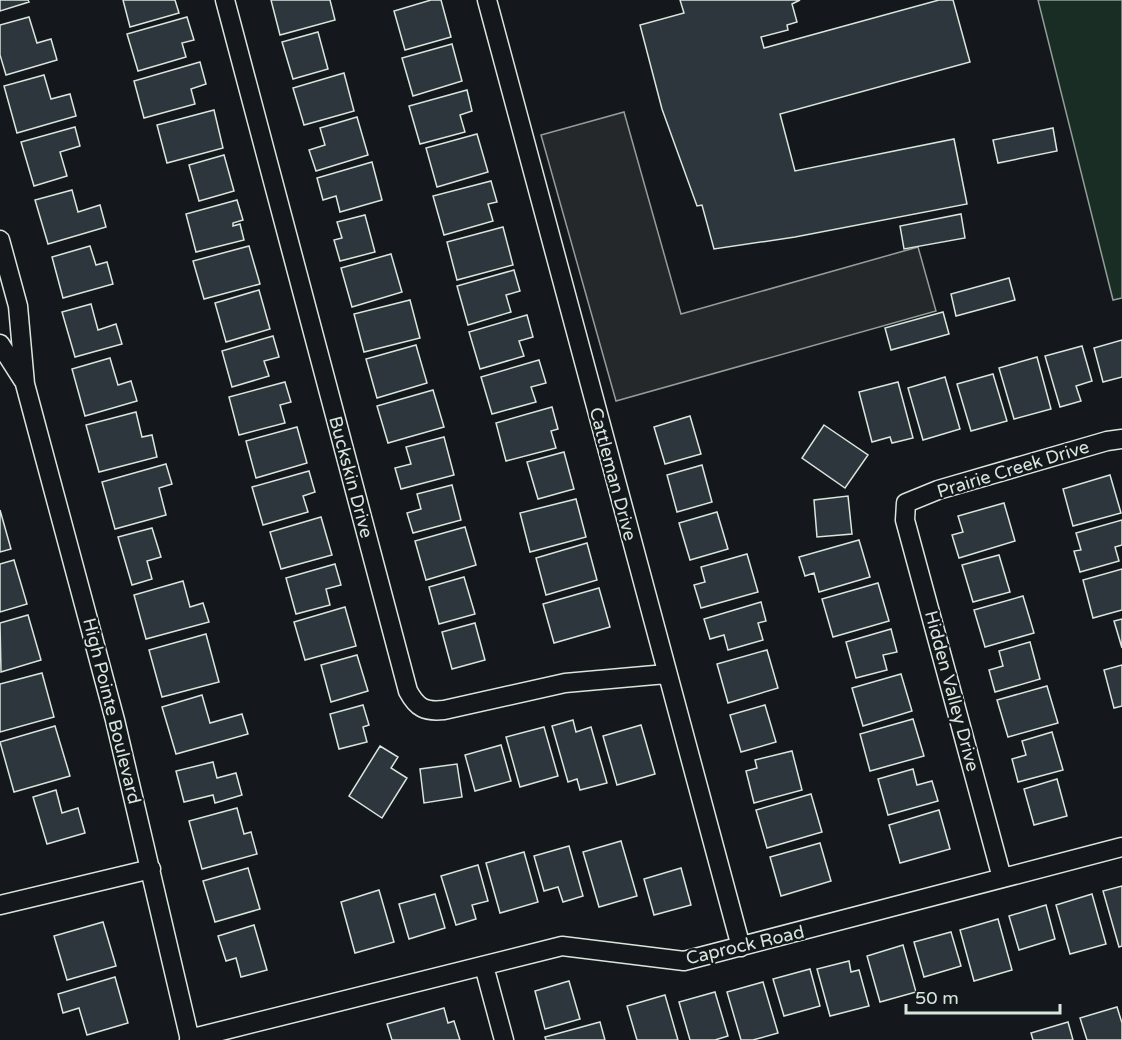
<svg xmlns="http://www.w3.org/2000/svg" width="1122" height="1040" font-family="'Varela Round',sans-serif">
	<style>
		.green { fill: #1a2d24; stroke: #939e99; stroke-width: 1.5 }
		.parking { fill: #24282b; stroke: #939e99; stroke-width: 1.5 }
		.building { fill: #2c363c; stroke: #d8e6dc; stroke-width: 1.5 }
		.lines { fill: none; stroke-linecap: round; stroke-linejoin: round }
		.minor-casing { stroke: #d8e6dc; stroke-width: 21 }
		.minor { stroke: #14181c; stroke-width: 18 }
		.labels { text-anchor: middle; stroke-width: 4.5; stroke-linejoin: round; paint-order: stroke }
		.street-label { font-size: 18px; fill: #d8e6dc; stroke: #14181c }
	</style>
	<rect width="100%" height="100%" fill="#14181c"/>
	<path class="green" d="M1038,0h84v298l-9,2z"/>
	<path class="parking" d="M624,112l57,202 237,-67 18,64 -320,90 -75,-266z"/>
	<path class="building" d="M0,0h28l1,2 -29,9z
		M123,0h52l4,13 -49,14z
		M271,0h59l5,20 -55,15z
		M431,0h10l10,37 -46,13 -11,-39z
		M680,0h120l-8,4 5,18 -10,3 1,5 -27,7 3,11 175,-48h14l17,62 -190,52 15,57 159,-32 13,65 -172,33 -81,12 -12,-44 -5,1 -35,-97 -22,-84 44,-12z
		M29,17l8,26 14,-4 6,21 -51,15 -6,-20v-30z
		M187,17l7,23 -12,3 4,14 -48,14 -11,-37z
		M318,32l10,37 -35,10 -11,-37z
		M452,44l10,37 -49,15 -11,-38z
		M200,62l6,22 -15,5 4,15 -51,14 -10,-37z
		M344,73l10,38 -50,14 -11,-37z
		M44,75l7,24 19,-5 6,22 -59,17 -13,-47z
		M467,90l5,21 -12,4 5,17 -45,12 -11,-38z
		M214,110l9,38 -56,15 -10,-38z
		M357,117l11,38 -52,16 -7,-21 16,-5 -5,-17z
		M75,127l5,19 -20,6 7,24 -33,10 -13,-44z
		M1053,128l4,23 -59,12 -5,-23z
		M477,134l11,38 -51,15 -11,-39z
		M224,155l10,36 -35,10 -10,-36z
		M372,162l10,38 -42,12 -4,-16 -13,4 -6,-22z
		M491,181l6,21 -9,2 5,17 -49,14 -11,-39z
		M72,190l6,22 22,-7 6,22 -58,17 -13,-44z
		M237,200l6,20 -10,3v3l7,-2 4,16 -48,12 -10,-38z
		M961,214l4,24 -61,11 -4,-23z
		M365,215l10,37 -35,9 -6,-21 8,-2 -5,-16z
		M503,227l10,38 -56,15 -10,-38z
		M90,246l6,19 11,-3 6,22 -50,14 -11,-41z
		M249,246l11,38 -56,15 -11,-38z
		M391,254l11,38 -50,15 -11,-39z
		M514,270l6,21 -14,4 5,17 -43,13 -11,-39z
		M1009,278l6,22 -59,16 -5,-22z
		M259,290l11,39 -44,13 -11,-39z
		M410,300l10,38 -56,14 -10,-38z
		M91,304l7,26 18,-6 6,20 -47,13 -13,-45z
		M943,312l6,22 -58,16 -6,-22z
		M527,315l6,22 -14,4 5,15 -44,13 -11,-37z
		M273,336l6,21 -15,4 5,15 -37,11 -10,-36z
		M1122,340v37l-19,5 -9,-34z
		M416,345l11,38 -50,15 -11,-39z
		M1082,346l10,35 -16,5 5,15 -21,6 -15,-51z
		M1037,357l14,52 -37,10 -15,-51z
		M110,358l8,27 13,-4 6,20 -52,15 -13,-47z
		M539,360l7,23 -15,4 5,15 -44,12 -11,-37z
		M993,374l14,47 -36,10 -14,-47z
		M945,377l15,52 -37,11 -15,-52z
		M285,382l6,20 -11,3 5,18 -46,12 -10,-38z
		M898,382l15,56 -21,5 -2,-6 -18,5 -13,-50z
		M433,390l11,37 -56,16 -11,-37z
		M552,407l6,22 -7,2 5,17 -50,13 -10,-38z
		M136,412l6,25 10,-2 5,22 -58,15 -13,-47z
		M690,416l11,38 -36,10 -11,-37z
		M824,425l44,30 -23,33 -43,-30z
		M297,427l10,36 -51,15 -10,-37z
		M444,437l10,38 -53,14 -6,-21 16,-4 -5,-17z
		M564,452l10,37 -36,10 -11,-37z
		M166,464l6,20 -13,4 7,27 -51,14 -13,-47z
		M702,465l10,37 -35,10 -10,-37z
		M309,471l6,21 -12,4 5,16 -45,13 -11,-38z
		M1110,475l11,38 -48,13 -10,-37z
		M452,485l9,35 -48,13 -6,-20 14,-4 -4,-15z
		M848,496l4,38 -35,3 -3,-37z
		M576,499l10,38 -56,15 -10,-39z
		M1004,503l11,38 -56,17 -7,-23 11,-3 -5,-16z
		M0,510l11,39 -11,3z
		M717,512l11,37 -38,11 -11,-37z
		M321,517l11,38 -51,14 -11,-37z
		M1122,520v25l-7,2 4,14 -39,11 -6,-21 7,-1 -5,-17z
		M465,527l11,38 -50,15 -11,-39z
		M152,528l9,29 -14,4 5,18 -20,6 -14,-48z
		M859,540l11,37 -51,15 -5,-19 -9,3 -6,-19z
		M587,543l10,37 -51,15 -10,-37z
		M747,554l11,38 -57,16 -7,-23 11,-3 -4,-15z
		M999,555l11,37 -37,10 -11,-37z
		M14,560l13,44 -27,8v-48z
		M335,564l6,21 -15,4 4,16 -34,9 -10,-36z
		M1122,569v41l-29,8 -10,-38z
		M464,577l11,37 -36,10 -10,-37z
		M183,581l7,26 13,-4 6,19 -63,17 -12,-44z
		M878,583l11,38 -56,16 -11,-38z
		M599,588l11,39 -56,16 -11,-39z
		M1023,596l11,37 -49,14 -11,-37z
		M761,602l5,19 -8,2 5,17 -35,10 -4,-15 -14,4 -6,-20z
		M345,607l11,39 -51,14 -11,-38z
		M28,615l13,45 -40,12 -1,-49z
		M1122,619v29l-8,-27z
		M475,623l10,37 -33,9 -10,-37z
		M891,629l6,23 -14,3 4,15 -31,8 -10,-36z
		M206,634l13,48 -57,15 -13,-47z
		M1030,642l10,37 -45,13 -6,-22 14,-4 -4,-15z
		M767,650l11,38 -50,15 -11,-39z
		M357,655l11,36 -37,11 -10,-37z
		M1122,665v41l-8,2 -10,-38z
		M42,673l12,44 -54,15v-48z
		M901,674l11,37 -49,15 -11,-38z
		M1047,686l11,37 -50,14 -11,-37z
		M202,695l8,28 32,-9 6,20 -72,20 -14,-47z
		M363,705l6,20 -6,2 4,15 -28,7 -9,-35z
		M765,705l11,37 -35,10 -11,-37z
		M913,719l11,37 -54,15 -10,-37z
		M573,720l3,12 15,-5 16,56 -27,7 -3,-11 -9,3 -16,-56z
		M641,725l14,49 -38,11 -14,-49z
		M55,726l15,50 -56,16 -14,-50z
		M544,727l14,49 -38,11 -14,-50z
		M1052,732l11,38 -45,12 -6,-23 14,-4 -4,-14z
		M501,745l10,36 -36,10 -10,-36z
		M380,746l18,11 -7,11 16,10 -25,40 -33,-22z
		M792,751l10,39 -48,13 -8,-32 11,-3 -2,-8z
		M213,762l4,16 19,-5 6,22 -27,8 -2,-8 -29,7 -8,-31z
		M457,764l5,33 -38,6 -4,-34z
		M913,769l4,16 15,-4 6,20 -50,14 -10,-36z
		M1057,779l10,37 -33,9 -10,-36z
		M56,790l6,23 16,-5 7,25 -38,11 -14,-47z
		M811,794l11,38 -55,16 -11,-38z
		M237,808l7,26 7,-2 6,22 -55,15 -13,-48z
		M939,810l11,39 -50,14 -11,-38z
		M621,841l16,55 -38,11 -16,-55z
		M820,843l11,38 -50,15 -11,-39z
		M569,846l14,50 -20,6 -5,-15 -14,4 -10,-35z
		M524,852l14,50 -38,11 -14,-50z
		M478,865l10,36 -16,4 4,14 -20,6 -15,-49z
		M248,868l12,41 -45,13 -12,-41z
		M681,868l10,37 -37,10 -10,-36z
		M1122,886v60l-3,1 -16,-56z
		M379,890l15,52 -39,11 -14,-51z
		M435,894l10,34 -36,11 -10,-35z
		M1092,894l14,50 -36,10 -14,-49z
		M1046,905l9,34 -36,11 -10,-34z
		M998,919l14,51 -38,11 -14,-51z
		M103,922l13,44 -49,14 -13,-44z
		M254,925l13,45 -26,7 -5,-19 -10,3 -8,-25z
		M951,932l10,34 -37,11 -10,-35z
		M903,945l13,47 -36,10 -13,-46z
		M849,961l2,11 8,-2 10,36 -39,10 -13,-47z
		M810,969l10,37 -36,10 -11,-37z
		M115,977l13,46 -41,12 -8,-27 -16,5 -5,-19z
		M569,981l11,38 -35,10 -10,-38z
		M763,982l15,51 -25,7h-12l-14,-48z
		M715,992l13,44 -13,4h-25l-11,-38z
		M665,995l13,45h-41l-10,-34z
		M1117,1007l5,16v17h-35l-7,-22z
		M444,1008l4,15 6,-2 6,19h-68l-5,-16z
		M600,1022l5,18h-59l-1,-3z
		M1068,1022l5,18h-40l-2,-7z"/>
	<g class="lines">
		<defs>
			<path id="minor" d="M225,0l183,691c9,17 17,21 36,19l121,-27 101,-9
				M487,0l254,947
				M0,240l18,66 7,78 90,336 75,320
				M0,344l23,36
				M1002,878l-97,-358 1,-17 32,-13 169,-49 15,-2
				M0,905l151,-36
				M484,966l20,74
				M189,1039l373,-93 122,15 438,-114"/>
		</defs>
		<use href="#minor" class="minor-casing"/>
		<use href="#minor" class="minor"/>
	</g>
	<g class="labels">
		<g class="street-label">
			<text transform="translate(1013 469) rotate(-17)" y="6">Prairie Creek Drive</text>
			<text transform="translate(613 474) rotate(75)" y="6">Cattleman Drive</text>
			<text transform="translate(351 477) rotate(75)" y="6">Buckskin Drive</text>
			<text transform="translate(952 691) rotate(75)" y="6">Hidden Valley Drive</text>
			<text transform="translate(112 711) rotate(76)" y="6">High Pointe Boulevard</text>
			<text transform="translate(745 945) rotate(-13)" y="6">Caprock Road</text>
		</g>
	</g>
	<path d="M906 1004v9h154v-9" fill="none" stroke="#d8e6dc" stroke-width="3"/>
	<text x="915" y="1004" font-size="18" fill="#d8e6dc" stroke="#14181c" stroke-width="4.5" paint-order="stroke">50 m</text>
</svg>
